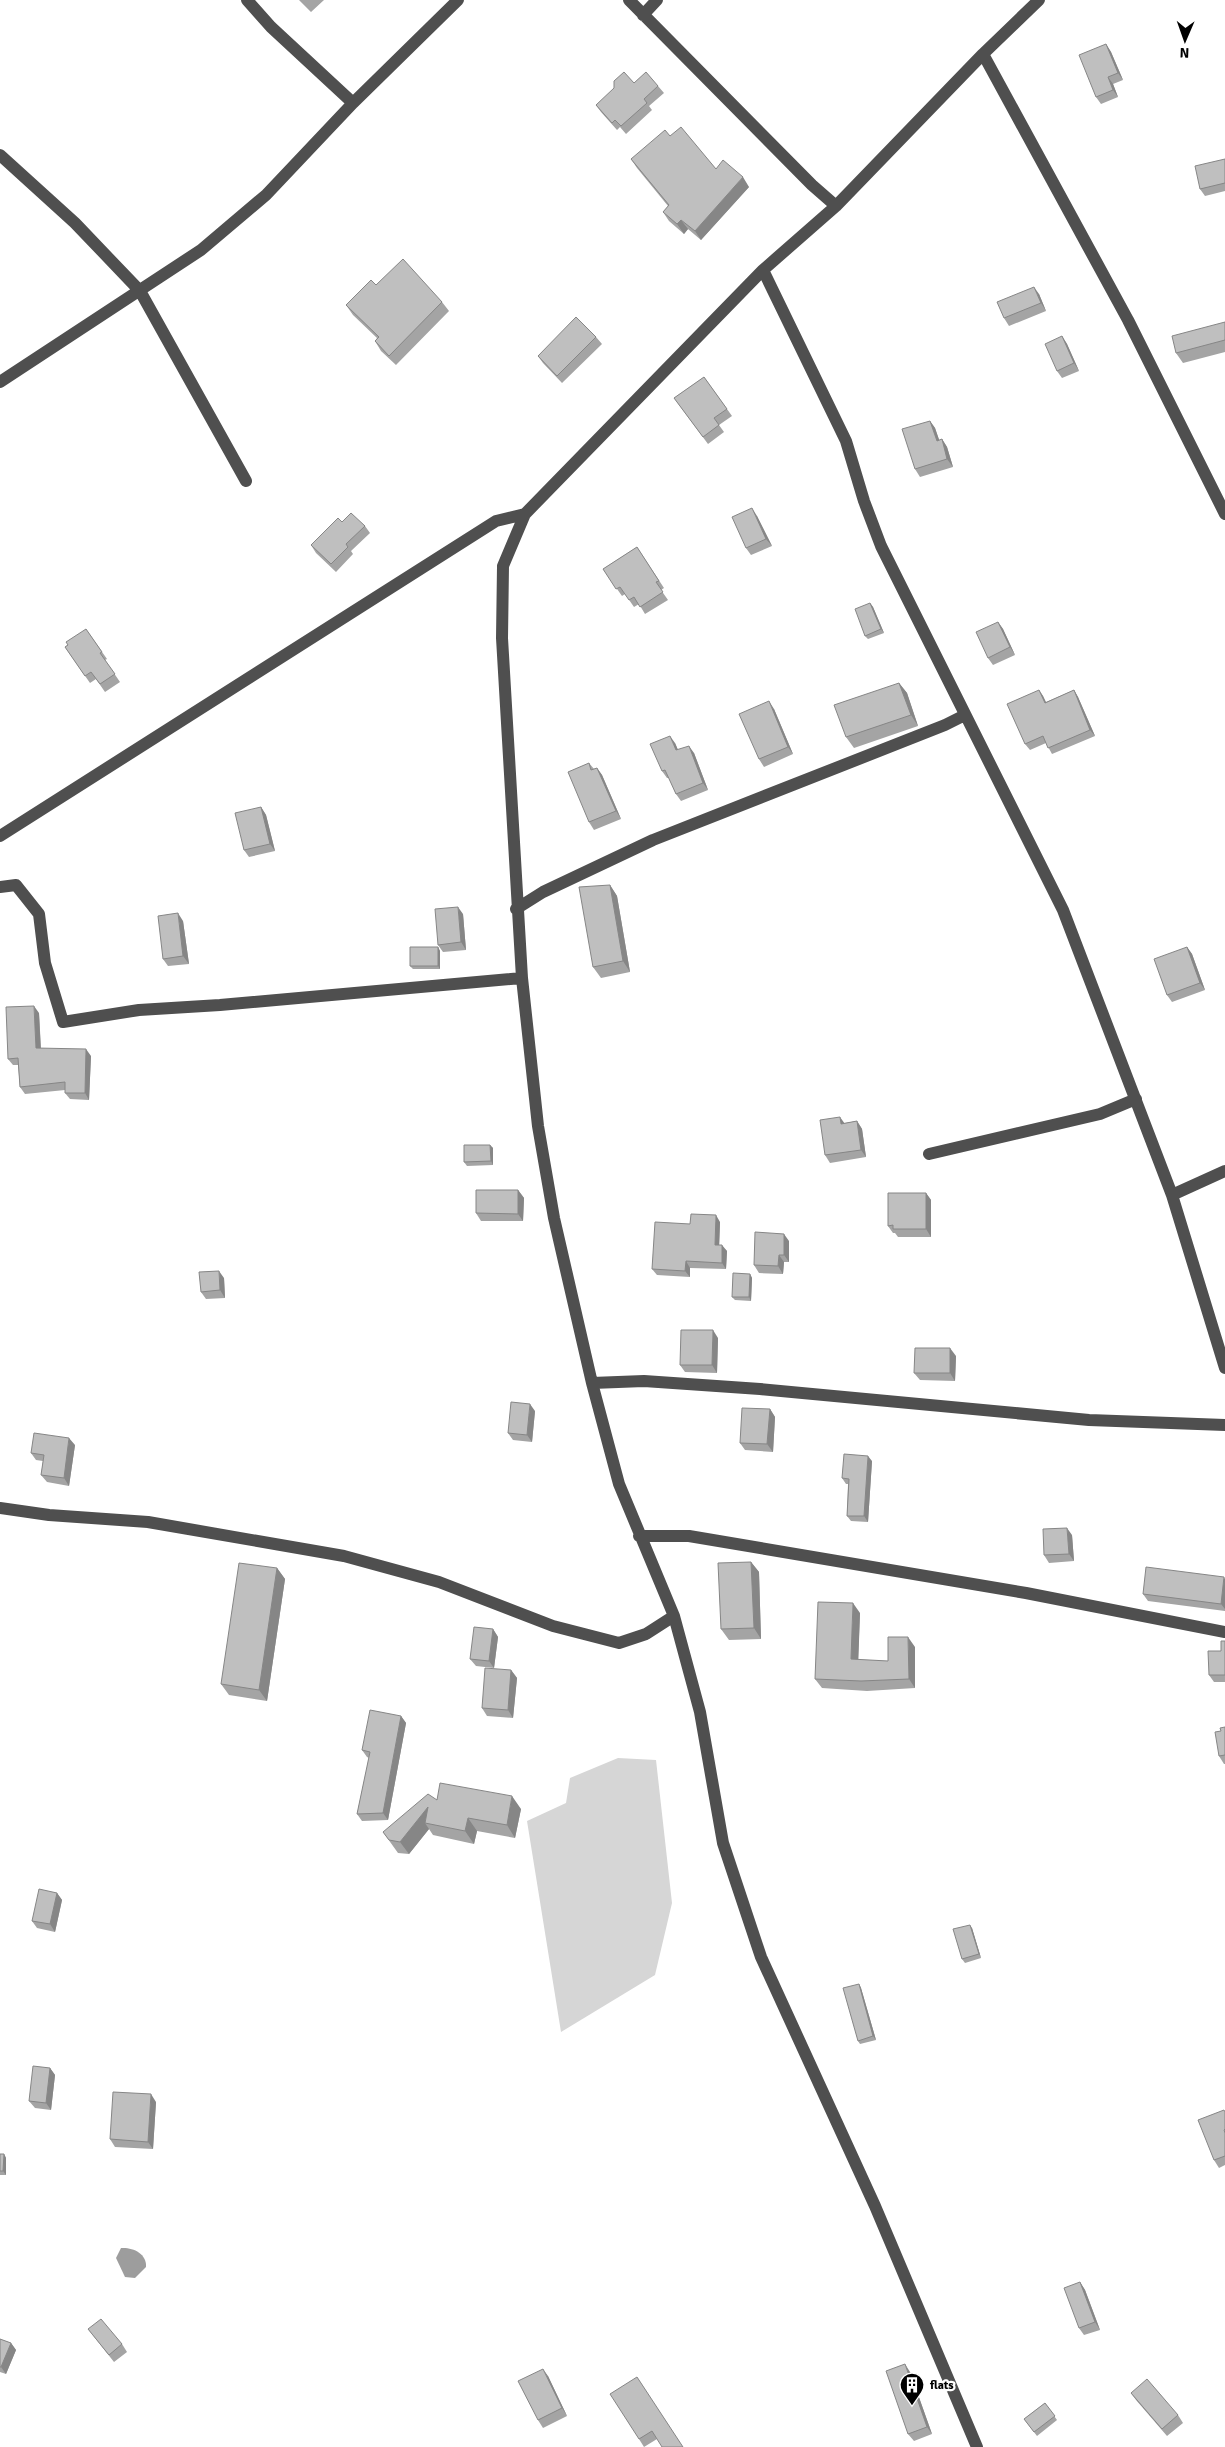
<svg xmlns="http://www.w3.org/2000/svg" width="1225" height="2447" font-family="Signika,sans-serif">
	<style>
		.green { fill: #d6d6d6 }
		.water { fill: #9d9d9d }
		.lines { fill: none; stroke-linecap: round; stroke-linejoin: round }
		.minor { stroke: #4f4f4f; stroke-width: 12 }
		.wall { fill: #a4a4a4 }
		.shaded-wall { fill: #868686 }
		.building { fill: #bfbfbf; stroke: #868686 }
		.labels { text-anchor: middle; stroke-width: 4.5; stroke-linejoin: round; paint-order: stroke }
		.poi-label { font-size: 12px; font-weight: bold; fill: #000; stroke: #fff; text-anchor: start }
	</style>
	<rect width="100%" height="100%" fill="#fff"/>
	<path class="green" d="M618,1758l38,2 16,143 -17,72 -94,57 -34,-211 39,-18 4,-25z"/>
	<path class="water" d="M121,2248c11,-1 26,5 25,19l-11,11 -10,-1 -9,-19z"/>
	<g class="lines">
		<path class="minor" d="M247,0l24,27 82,76
			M629,0l183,185 24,21
			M643,15l14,-15
			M983,54l145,266 97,194
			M0,155l75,68 65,68 106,190
			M763,270l83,171 18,60 17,45 182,364 109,285 53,173
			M0,382l201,-132 65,-55 87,-92 105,-103
			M0,836l496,-315 29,-7
			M0,887l16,-2 23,29 6,49 18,59 76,-12 81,-5 302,-27
			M516,909l27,-17 110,-52 292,-115 20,-10
			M929,1154l171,-40 36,-15
			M1172,1195l53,-24
			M592,1383l52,-2 116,8 329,31 136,5
			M0,1508l49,7 99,7 196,34 95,26 114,44 66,17 27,-9 28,-18
			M639,1536h50l337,57 199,39
			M977,2447l-102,-241 -114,-249 -38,-114 -23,-131 -26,-96 -55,-132 -27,-101 -38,-165 -16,-92 -16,-148 -20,-340 1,-72 22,-52 238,-244 73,-64 147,-152 56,-54"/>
	</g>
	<path class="wall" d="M299,0h25l-13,12z
		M1106,44l5,8 12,28 -10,4 5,13 -17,7 -5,-7z
		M634,83l24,3 6,7 -15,13 3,4 -26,24 -6,-7 -3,3 -16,-18 -5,-7z
		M670,136l46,33 33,18 -48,53 -13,-11 -4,5 -15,-13 -6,-9 5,-6 -31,-38 -6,-9z
		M1225,159v32l-20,5 -5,-7z
		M376,285l66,17 7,9 -53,54 -15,-14 -6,-10 2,-3 -24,-23 -7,-10z
		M1039,294l7,17 -37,15 -5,-8z
		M1225,322v30l-42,11 -7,-10z
		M1062,336l5,8 12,27 -17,7 -5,-7z
		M596,337l6,7 -40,39 -19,-20 -5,-7z
		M704,377l28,39 -13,9 5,7 -16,12 -34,-46z
		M930,421l5,7 4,12 3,-1 5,8 6,20 -33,10 -5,-8z
		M757,516l15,30 -21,9 -5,-7z
		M342,522l23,4 5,7 -19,18 2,3 -17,18 -20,-19 -5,-8z
		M637,547l27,41 -3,2 7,10 -23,14 -6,-10 -5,3 -9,-13 -3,2 -19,-27z
		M870,603l3,4 11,26 -16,6 -3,-3z
		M998,622l5,7 12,26 -22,10 -5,-7z
		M86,629l21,30 -2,1 15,22 -15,10 -9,-13 -6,4 -25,-36z
		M899,683l8,10 11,33 -64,22 -8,-11z
		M1039,690l4,6 3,6 28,-12 4,7 17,39 -43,18 -6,-11 -16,7 -5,-6z
		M774,709l19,45 -29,13 -5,-8z
		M675,743l3,7 16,3 14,37 -27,11 -5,-7 -7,-16h-2l-5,-7z
		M589,763l5,6 3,-1 5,7 19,44 -27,11 -5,-8z
		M261,807l5,8 9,36 -26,6 -5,-7z
		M610,885l7,11 13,76 -29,6 -8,-11z
		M463,914l3,36 -23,2 -5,-7z
		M183,921l6,43 -21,2 -5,-7z
		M438,947l2,4v18h-27l-3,-3z
		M1187,947l5,7 13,36 -33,12 -5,-7z
		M39,1013l2,35 50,8 -2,44 -19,-1 -5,-6v-3l-40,4 -5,-7 -2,-22h-5l-5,-6z
		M857,1121l5,8 4,28 -36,6 -5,-8 20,-32z
		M490,1145l3,3v17l-26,1 -3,-4z
		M518,1190l6,8 -1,23h-42l-5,-8z
		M926,1193l5,7v37h-33l-3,-4h-2l-5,-7z
		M720,1222l-1,23 8,6 -1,18 -36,-1v9l-33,-2 -5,-6 38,-45z
		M789,1241v21h-5l-1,12 -24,-1 -5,-8z
		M750,1274l2,4 -1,23 -16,-1 -3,-3z
		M224,1278l1,20 -19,1 -5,-7z
		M718,1338l-1,35 -32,-1 -5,-7z
		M956,1356l-1,25 -35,-1 -6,-7z
		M770,1409l5,8 -2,35 -28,-2 -5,-7z
		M535,1411l-3,31 -19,-2 -5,-7z
		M75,1445l-6,41 -22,-4 -6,-7 2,-14 -7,-1 -5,-7z
		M872,1461l-4,61 -17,-1 -4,-5 1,-32h-2l-4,-6z
		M1072,1535l2,26 -25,2 -5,-8z
		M751,1562l8,10 2,67 -32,1 -8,-11z
		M277,1568l8,11 -18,122 -38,-6 -8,-11z
		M1225,1579v32l-77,-10 -5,-7z
		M860,1613l-2,47 30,1 27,-14v41l-48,3 -45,-3 -7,-9z
		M493,1629l5,8 -4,31 -18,-2 -6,-7z
		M1225,1641v41h-11l-5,-7 12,-24z
		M511,1670l6,8 -4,40 -26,-2 -5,-8z
		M401,1716l5,7 -18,97 -26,1 -5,-7 12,-56 -2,-1 -5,-7z
		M1225,1727v37h-1l-5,-8 2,-25z
		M437,1800l84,9 -6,29 -38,-7 -3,13 -41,-9 -4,-6 -20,25 -11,-1 -15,-21z
		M57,1893l5,7 -7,32 -18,-4 -5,-7z
		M972,1928l9,30 -16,5 -3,-4z
		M859,1984l2,4 15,52 -16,4 -2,-3z
		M50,2068l5,7 -4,35 -16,-2 -6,-7z
		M156,2102l-3,47 -38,-2 -5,-8z
		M1225,2111v54l-6,3 -5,-8z
		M0,2154h4l2,4v17h-6z
		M1080,2282l5,8 15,40 -16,5 -5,-7z
		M88,2329l34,15 5,8 -13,10z
		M0,2339l11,4 5,7 -10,24 -6,-2z
		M910,2372l22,62 -18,7 -6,-7z
		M548,2376l19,40 -24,12 -5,-8z
		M637,2377l20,62 -13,8 -5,-8z
		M1131,2393l47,22 5,8 -16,13 -31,-36z
		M1045,2403l12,17 -20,16 -13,-17z"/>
	<path class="shaded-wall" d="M1106,44l5,8 12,28 -5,-7z
		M1108,77l5,7 5,13 -5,-7z
		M743,177l6,10 -48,53 -6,-9z
		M681,220l7,9 -4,5 -7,-10z
		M1034,287l5,7 7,17 -5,-8z
		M1062,336l5,8 12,27 -5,-8z
		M930,421l5,7 7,20 -5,-7z
		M942,439l5,8 6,20 -6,-8z
		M752,508l5,8 15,30 -6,-7z
		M870,603l3,4 11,26 -3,-4z
		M998,622l5,7 12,26 -5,-8z
		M899,683l8,10 11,33 -7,-11z
		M1039,690l4,6 6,13 -4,-6z
		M1074,690l4,7 17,39 -5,-6z
		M769,701l5,8 19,45 -5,-7z
		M670,736l5,7 6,14 -5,-7z
		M689,746l5,7 14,37 -5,-7z
		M597,768l5,7 19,44 -5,-8z
		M261,807l5,8 9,36 -5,-7z
		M610,885l7,11 13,76 -7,-11z
		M458,907l5,7 3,36 -5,-8z
		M178,913l5,8 6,43 -6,-8z
		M438,947l2,4v18l-2,-3z
		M1187,947l5,7 13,36 -5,-7z
		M34,1006l5,7 2,41 -5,-6z
		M86,1049l5,7 -2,44 -4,-7z
		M840,1117l5,7h-4z
		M857,1121l5,8 4,28 -5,-7z
		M490,1145l3,3v17l-2,-4z
		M518,1190l6,8 -1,23 -5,-7z
		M926,1193l5,7v37l-5,-8z
		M716,1215l4,7 -1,29 -4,-6z
		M784,1234l5,7v21l-5,-7z
		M722,1245l5,6 -1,18 -4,-6z
		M779,1255l5,7 -1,12 -5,-8z
		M686,1261l4,7v9l-5,-6z
		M219,1271l5,7 1,20 -5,-8z
		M750,1274l2,4 -1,23 -2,-4z
		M713,1330l5,8 -1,35 -5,-8z
		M950,1348l6,8 -1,25 -5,-8z
		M530,1404l5,7 -3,31 -5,-7z
		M770,1409l5,8 -2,35 -6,-8z
		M69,1438l6,7 -6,41 -5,-8z
		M868,1456l4,5 -4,61 -4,-6z
		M1067,1528l5,7 2,26 -5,-7z
		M751,1562l8,10 2,67 -7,-11z
		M277,1568l8,11 -18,122 -8,-11z
		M1224,1577l1,2v30l-4,-5z
		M853,1603l7,10 -2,56 -7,-10z
		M493,1629l5,8 -4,31 -5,-7z
		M908,1637l7,10v41l-6,-9z
		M511,1670l6,8 -4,40 -5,-8z
		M401,1716l5,7 -18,97 -5,-7z
		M512,1796l9,13 -6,29 -8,-13z
		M428,1807l-3,16 4,6 -20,25 -9,-12z
		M468,1818l9,13 -3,13 -9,-13z
		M57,1893l5,7 -7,32 -5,-8z
		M970,1925l2,3 9,30 -2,-4z
		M859,1984l2,4 15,52 -3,-4z
		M50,2068l5,7 -4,35 -5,-7z
		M151,2094l5,8 -3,47 -5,-7z
		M4,2154l2,4v17l-3,-4z
		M1080,2282l5,8 15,40 -5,-8z
		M11,2343l5,7 -10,24 -5,-7z
		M905,2364l5,8 22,62 -5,-7z
		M543,2369l5,7 19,40 -5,-8z"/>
	<path class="building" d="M1106,44l12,29 -10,4 5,13 -17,7 -17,-42z
		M624,72l10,11 12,-11 12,14 -14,13 3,4 -26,23 -6,-6 -3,3 -16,-18 18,-17v-7z
		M681,127l35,42 7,-9 20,17 -48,54 -14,-11 -4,4 -14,-12 6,-7 -38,-46 34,-29 5,6z
		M1225,159v24l-25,6 -5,-23z
		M403,259l39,43 -53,54 -14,-15 4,-4 -33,-32 25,-25 5,5z
		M1034,287l7,16 -37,15 -7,-16z
		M576,317l20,20 -39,39 -19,-20z
		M1225,322v18l-49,13 -4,-17z
		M1062,336l12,27 -17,8 -12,-27z
		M704,377l23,32 -13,9 5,7 -16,12 -29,-39z
		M930,421l7,20 5,-2 5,20 -32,10 -13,-40z
		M752,508l14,31 -20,9 -14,-31z
		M351,513l14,13 -19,18 2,3 -17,17 -20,-19 27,-27 4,4z
		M637,547l22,34 -3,1 7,10 -23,15 -6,-10 -5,3 -9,-13 -4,2 -13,-20z
		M870,603l11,26 -16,7 -10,-27z
		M998,622l12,25 -22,11 -12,-26z
		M86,629l16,23 -2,1 15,21 -15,10 -9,-12 -6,4 -20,-29 3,-2 -2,-3z
		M899,683l12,32 -65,22 -12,-32z
		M1039,690l6,13 29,-13 16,40 -42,18 -5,-12 -18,8 -18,-40z
		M769,701l19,46 -29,12 -20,-45z
		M670,736l6,14 13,-4 14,37 -27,11 -11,-24 -3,1 -12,-27z
		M589,763l2,7 6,-2 19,43 -27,11 -21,-50z
		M261,807l9,37 -26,6 -9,-37z
		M610,885l13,76 -30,6 -14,-80z
		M458,907l3,35 -23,3 -3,-36z
		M178,913l5,43 -20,3 -5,-43z
		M410,947h28v19h-28z
		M1187,947l13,36 -33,12 -13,-36z
		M34,1006l2,42 50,1 -1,44h-20v-11l-45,5 -2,-29 -10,1 -2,-52z
		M840,1117l1,7 16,-3 4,29 -36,5 -5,-35z
		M464,1145h26l1,16 -27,1z
		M476,1190h42v24l-42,-1z
		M888,1193h38v36h-33v-4l-5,1z
		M691,1214l25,1 -1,30h7v18l-36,-2 -1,10 -33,-2 3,-47 35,2z
		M755,1232l29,2v21h-5l-1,11 -24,-1z
		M219,1271l1,19 -19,2 -2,-20z
		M733,1273l17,1 -1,23h-17z
		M681,1330h32l-1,35h-32z
		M915,1348h35v25h-36z
		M511,1402l19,2 -3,31 -19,-2z
		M742,1408l28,1 -3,35 -27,-1z
		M34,1433l35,5 -5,40 -23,-3 3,-20 -13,-2z
		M844,1454l24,2 -4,60h-17l2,-37 -7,-1z
		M1067,1528l2,26 -25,1 -1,-26z
		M751,1562l3,66 -33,1 -3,-66z
		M239,1563l38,5 -18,122 -38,-6z
		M1146,1567l78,10 -3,27 -78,-10z
		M818,1602l35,1 -2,56 37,2v-24h20l1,42 -48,2 -46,-2z
		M474,1627l19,2 -4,32 -19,-2z
		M1221,1641h4v34h-16l-1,-24h13z
		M485,1668l26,2 -3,40 -26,-2z
		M370,1710l31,6 -18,97 -26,1 13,-62 -8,-2z
		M1225,1727v28l-6,1 -4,-24 6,-1 -1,-3z
		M440,1783l72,13 -5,29 -39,-7 -3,13 -40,-8 3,-16 -28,35 -11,-2 -6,-8 45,-38 9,6z
		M39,1889l18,4 -7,31 -18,-3z
		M970,1925l9,29 -17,5 -9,-30z
		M859,1984l14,52 -15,5 -15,-53z
		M33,2066l17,2 -4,35 -17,-2z
		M113,2092l38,2 -3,48 -38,-3z
		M1224,2110l1,2v17l-1,1 1,3v23l-11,4 -16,-40z
		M0,2154h4l-1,17h-3z
		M1080,2282l15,40 -16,6 -15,-40z
		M101,2319l21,25 -13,11 -21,-26z
		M0,2339l11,4 -10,24h-1z
		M905,2364l22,63 -19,7 -22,-63z
		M543,2369l19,39 -24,12 -20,-39z
		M637,2377l46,70h-21l-10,-16 -13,8 -29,-45z
		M1147,2379l31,36 -16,14 -31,-36z
		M1045,2403l10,13 -21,16 -10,-13z"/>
	<defs>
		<symbol id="building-pin" viewBox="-11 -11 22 30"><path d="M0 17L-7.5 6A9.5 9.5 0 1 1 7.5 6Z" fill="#000" stroke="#fff"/><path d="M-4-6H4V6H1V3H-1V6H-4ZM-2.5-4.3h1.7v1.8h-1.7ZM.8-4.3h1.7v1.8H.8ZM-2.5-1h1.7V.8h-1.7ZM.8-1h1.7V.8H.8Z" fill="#fff"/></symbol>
	</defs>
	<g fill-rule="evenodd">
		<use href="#building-pin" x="898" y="2371" width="28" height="38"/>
	</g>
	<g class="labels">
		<g class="poi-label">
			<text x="930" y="2389">flats</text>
		</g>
	</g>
	<g transform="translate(1185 40) rotate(182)" stroke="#ffffff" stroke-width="4" paint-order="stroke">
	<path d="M0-4L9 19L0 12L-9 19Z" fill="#000000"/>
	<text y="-8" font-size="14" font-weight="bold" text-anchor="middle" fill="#000000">N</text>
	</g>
</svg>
